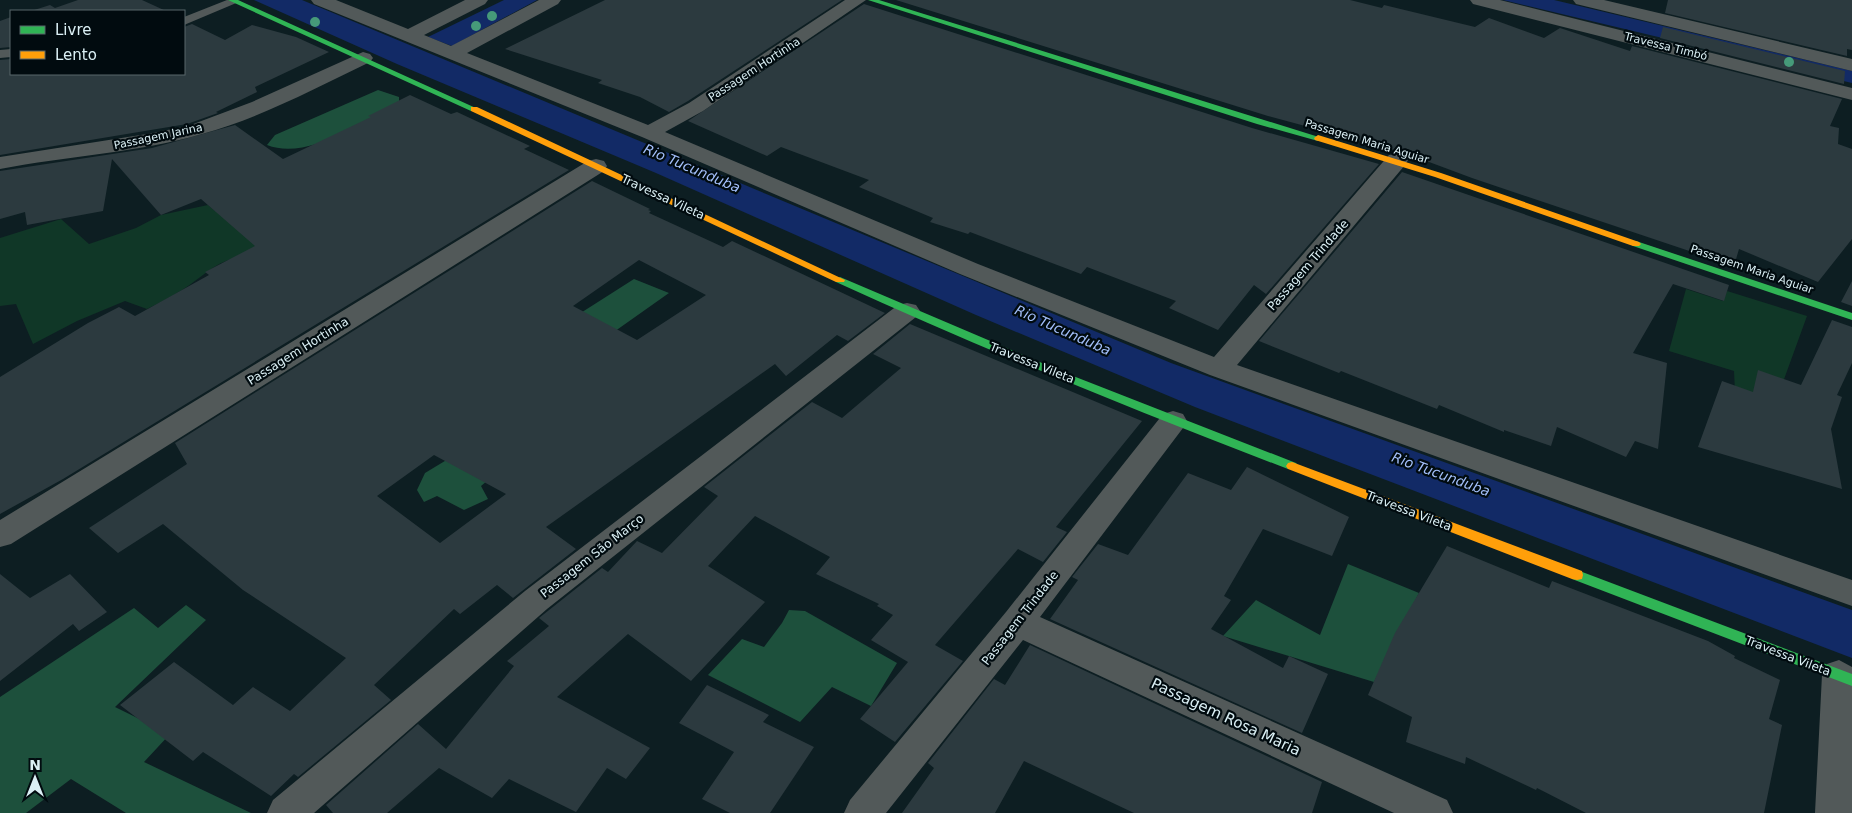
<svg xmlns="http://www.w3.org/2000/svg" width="1852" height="813" font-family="'DejaVu Sans',sans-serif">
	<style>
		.green { fill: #103727 }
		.forest { fill: #1d503c }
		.water { fill: #122a66 }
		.building { fill: #2c3a3f; fill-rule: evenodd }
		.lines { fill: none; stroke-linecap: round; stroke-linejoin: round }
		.lane { fill: #525959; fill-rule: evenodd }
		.street { fill: #525959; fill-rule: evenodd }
		.fast { fill: #30b455; fill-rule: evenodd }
		.slow { fill: #ff9f0a; fill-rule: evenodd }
		.tree { fill: #469a79 }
		.labels { text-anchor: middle; stroke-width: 4.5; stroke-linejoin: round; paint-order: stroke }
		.far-street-label { font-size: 11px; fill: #dbf0f5; stroke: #010b0f }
		.street-label { font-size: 12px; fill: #dbf0f5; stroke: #010b0f }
		.water-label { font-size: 14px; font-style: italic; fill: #a3bffb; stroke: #010b0f }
		.near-street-label { font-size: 15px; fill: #dbf0f5; stroke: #010b0f }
	</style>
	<rect width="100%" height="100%" fill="#0d1e22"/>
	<path class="green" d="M208,205l7,6 38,-4 37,12 -40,38c-31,-1 -44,18 -68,33 -11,7 -23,13 -35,19l-22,-8 -48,20 -44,23 -17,-40 -16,2v-68l61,-19 28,25 47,-16 25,-13z
		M1686,289l37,12 4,-10 80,25 -44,121 -27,-24 -2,-42 -65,-20z"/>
	<path class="forest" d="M378,90l21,7v4c-33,21 -92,60 -132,44l8,-10z
		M634,279l35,14 -75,53 -29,-23z
		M468,447l32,23 -19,16 7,13 -24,11 -27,-14 -13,6 -7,-12 8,-17z
		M1348,564l71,29 -45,89 -151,-46 33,-36 64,35z
		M186,605l20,15 -91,87 55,27 -26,28 107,51h-125l-55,-34 -45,34h-26v-116l134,-89 24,20z
		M789,610l16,1 92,52 -26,43 -39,-19 -32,35 -92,-47 34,-36 22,8 18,-24z"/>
	<path class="water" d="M254,0h48l869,363 681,247v48l-657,-251 -219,-92 -320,-142 -259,-109z
		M504,0h33l-85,46 -24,-9z
		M1503,0h51l298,71v12z"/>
	<path class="building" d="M78,0h64l24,11h-135l19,-6 5,3z
		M605,0h237l-154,101 -19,11 -29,-15 -42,-14 4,-3 -97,-31z
		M896,0h454l32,8 2,-3 91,22 14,-9 55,20 16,-10 70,23 2,-5 210,53 -12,27 9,2 -1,16 14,5v90l-34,43 -79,-33 -5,17 -262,-88 -67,-25 -137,-37z
		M1668,0h184v50l-5,-1v7l-182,-43z
		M864,4l388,124 127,36 -113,130 -12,-9 -36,45 -49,-22 7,-7 -89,-34 -6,7 -111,-42 -2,2 -38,-12 3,-4 -74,-31 10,-7 -88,-33 -14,9 -79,-35z
		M11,17v30l-11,1v-27z
		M192,24l33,16 27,-15 44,12 33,15 -74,35 2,5 -41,20 2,1 -31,11 -187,31v-95l11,-1v15h173v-47z
		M1663,27l182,44 -1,13 -184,-46z
		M410,95l41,19 6,-2 73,34 -6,3 45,21 -506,309 -63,35v-137l88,-54 31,-16 16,9 74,-41 -4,-3 50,-26 -54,-47 -40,16 -49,-56 -9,52 -76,14 -2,-13 -25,7v-48l152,-23 83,-23 48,34 88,-42 -3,-1z
		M1402,172l327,113 -5,16 -51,-17 -40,69 34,10 -9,86 -23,-8 -9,16 -69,-30 -6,19 -47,-16v2l-65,-27 -2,4 -96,-38 -2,2 -80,-32z
		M592,181l58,28 -2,1 3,1 -2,2 74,34 9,-6 153,72 -37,28 -11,-6 -51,41 -11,-12 -229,163 30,22 -63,49 -16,-13 -37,29 -6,-5 -80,76 17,15 -93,77 -4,-3 -23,22 -68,-44 -10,9 -73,-56 54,-43 59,43 20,-18 37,24 56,-53 -103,-68 -80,-66 -45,29 -29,-25 98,-64 -12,-21zM639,260l67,35 -69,45 -64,-34zM434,455l72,39 -66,49 -63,-47z
		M1852,281v25l-11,-4z
		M1832,320l20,7v36l-15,32 5,2 -11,32 11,60 -144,-42 24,-66 31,11 5,-22 43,15z
		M910,324l232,97 -86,106 11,5 -24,30 -25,-13 -83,96 28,16 -68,81 -35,-23 48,-57 -37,-22 22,-25 -16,-9 2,-2 -63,-30 14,-17 -75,-41 -47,50 57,36 -74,79 -63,-47 -71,63 93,51 -24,31 -19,-11 -31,44 -67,-33 -17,19 -53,-30 -52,45h-54l-7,-8 92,-81 28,25 68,-83 -7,-5 42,-35 -10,-8 63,-50 6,4 29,-31 25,12 56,-57 -14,-9 108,-85 30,16 59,-50 -28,-14z
		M1247,467l102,50 -17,39 -69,-27 -39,67 7,4 -20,29 72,39 6,-12 39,18 -26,59 -252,-114 28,-39 -6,-3 26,-33 30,11 60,-82 43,17z
		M1447,546l102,42 3,-7 156,60 27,15 -1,2 46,22 -11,39 13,6 -18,88h-178l-49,-25 -1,2 -70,-33 -1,7 -59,-22 6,-25 -44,-22 27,-62z
		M0,574l30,24 40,-24 37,38 -28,19 -6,-7 -73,57z
		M1030,645l292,137 -10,31h-178l-110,-52 -29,52h-93l32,-45 -6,-5 66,-84 11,6z
		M707,685l62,30 -6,7 51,25 -44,66h-40l-28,-14 32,-47 -55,-29z"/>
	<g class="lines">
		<path class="lane" d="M227,0l14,1 -57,24v-8z
			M11,49v8l-11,1v-8z"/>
		<path class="street" d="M311,0h25l72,29 57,-29h23l-3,4 -61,31 27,11 88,-46h22l-3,4 -91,49 181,72 41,-22 156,-103h21l-163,111 -38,21 313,132 236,93 175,-202 8,-1 8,1 3,5 -3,5 -168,200 615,215v26l-642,-231 -250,-101 -318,-137 -328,-133z
			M1470,0h30l352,88v12l-379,-96z
			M1573,0h31l248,59v12l-276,-67z
			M363,52l7,2 3,4 -3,4c-55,26 -109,56 -168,72 -66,19 -135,22 -202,35v-12l147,-23 41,-8 64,-24z
			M596,159l8,2 3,5 -3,5 -593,373 -11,3v-27l588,-359z
			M907,303l9,2 4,6 -4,6 -369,292 -233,204h-47l6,-13 252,-209 373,-286z
			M1173,411l10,3 4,7 -4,7 -143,189 407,183 6,13h-59l-371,-173 -137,173h-42l6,-13 156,-188 157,-198z
			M1839,660l13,7v146h-37l7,-138 5,-11z"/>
		<path class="fast" d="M228,0h10l240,109 -1,2h-6z
			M868,0h11l443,138 -4,3 -61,-17z
			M1636,241l216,72v7l-219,-74 -2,-2 2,-2z
			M840,277l228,97 228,89 2,3 -2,3h-8c-152,-58 -303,-119 -452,-187l-1,-2z
			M1577,570l275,104v12l-280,-107 -1,-4 1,-4z"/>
		<path class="slow" d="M471,107h6l368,173 -1,2h-8l-365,-171z
			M1318,135l123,38 198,69 2,2 -2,2h-6l-198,-69 -120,-37 -1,-2z
			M1292,462l290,109 1,4 -1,4 -5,1 -5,-1 -284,-110 -2,-3 2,-3z"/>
	</g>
	<g class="tree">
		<circle cx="492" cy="16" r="5"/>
		<circle cx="315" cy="22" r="5"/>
		<circle cx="476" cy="26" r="5"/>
		<circle cx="1789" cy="62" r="5"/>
	</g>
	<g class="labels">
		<g class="far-street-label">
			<text transform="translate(1666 46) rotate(14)" y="4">Travessa Timbó</text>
			<text transform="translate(754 69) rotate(-33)" y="4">Passagem Hortinha</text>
			<text transform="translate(158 136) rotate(-12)" y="4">Passagem Jarina</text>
			<text transform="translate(1367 141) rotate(17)" y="4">Passagem Maria Aguiar</text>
			<text transform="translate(1752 269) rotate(19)" y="4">Passagem Maria Aguiar</text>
		</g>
		<g class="street-label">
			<text transform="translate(663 197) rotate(25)" y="4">Travessa Vileta</text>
			<text transform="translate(1308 265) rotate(-49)" y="4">Passagem Trindade</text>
			<text transform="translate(298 351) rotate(-32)" y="4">Passagem Hortinha</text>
			<text transform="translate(1032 363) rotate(22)" y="4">Travessa Vileta</text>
			<text transform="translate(1409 511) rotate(21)" y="4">Travessa Vileta</text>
			<text transform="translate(592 556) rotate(-38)" y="4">Passagem São Março</text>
			<text transform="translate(1020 618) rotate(-52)" y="4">Passagem Trindade</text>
			<text transform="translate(1788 656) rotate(21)" y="4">Travessa Vileta</text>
		</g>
		<g class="water-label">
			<text transform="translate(692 168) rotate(23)" y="5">Rio Tucunduba</text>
			<text transform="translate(1063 330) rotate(24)" y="5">Rio Tucunduba</text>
			<text transform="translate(1441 474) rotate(20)" y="5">Rio Tucunduba</text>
		</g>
		<g class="near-street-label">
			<text transform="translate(1226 717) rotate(25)" y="5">Passagem Rosa Maria</text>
		</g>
	</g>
	<rect x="10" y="10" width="175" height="65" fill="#010b0f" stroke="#58676b"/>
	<rect x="20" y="26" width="25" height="8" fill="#30b455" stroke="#58676b"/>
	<text x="55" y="35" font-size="15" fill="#dbf0f5">Livre</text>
	<rect x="20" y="51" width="25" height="8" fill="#ff9f0a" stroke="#58676b"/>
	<text x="55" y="60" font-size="15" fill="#dbf0f5">Lento</text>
	<g transform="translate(35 778)" stroke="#010b0f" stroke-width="4" paint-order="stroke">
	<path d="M0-4L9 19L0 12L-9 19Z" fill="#dbf0f5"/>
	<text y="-8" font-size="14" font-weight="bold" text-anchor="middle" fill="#dbf0f5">N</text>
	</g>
</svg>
